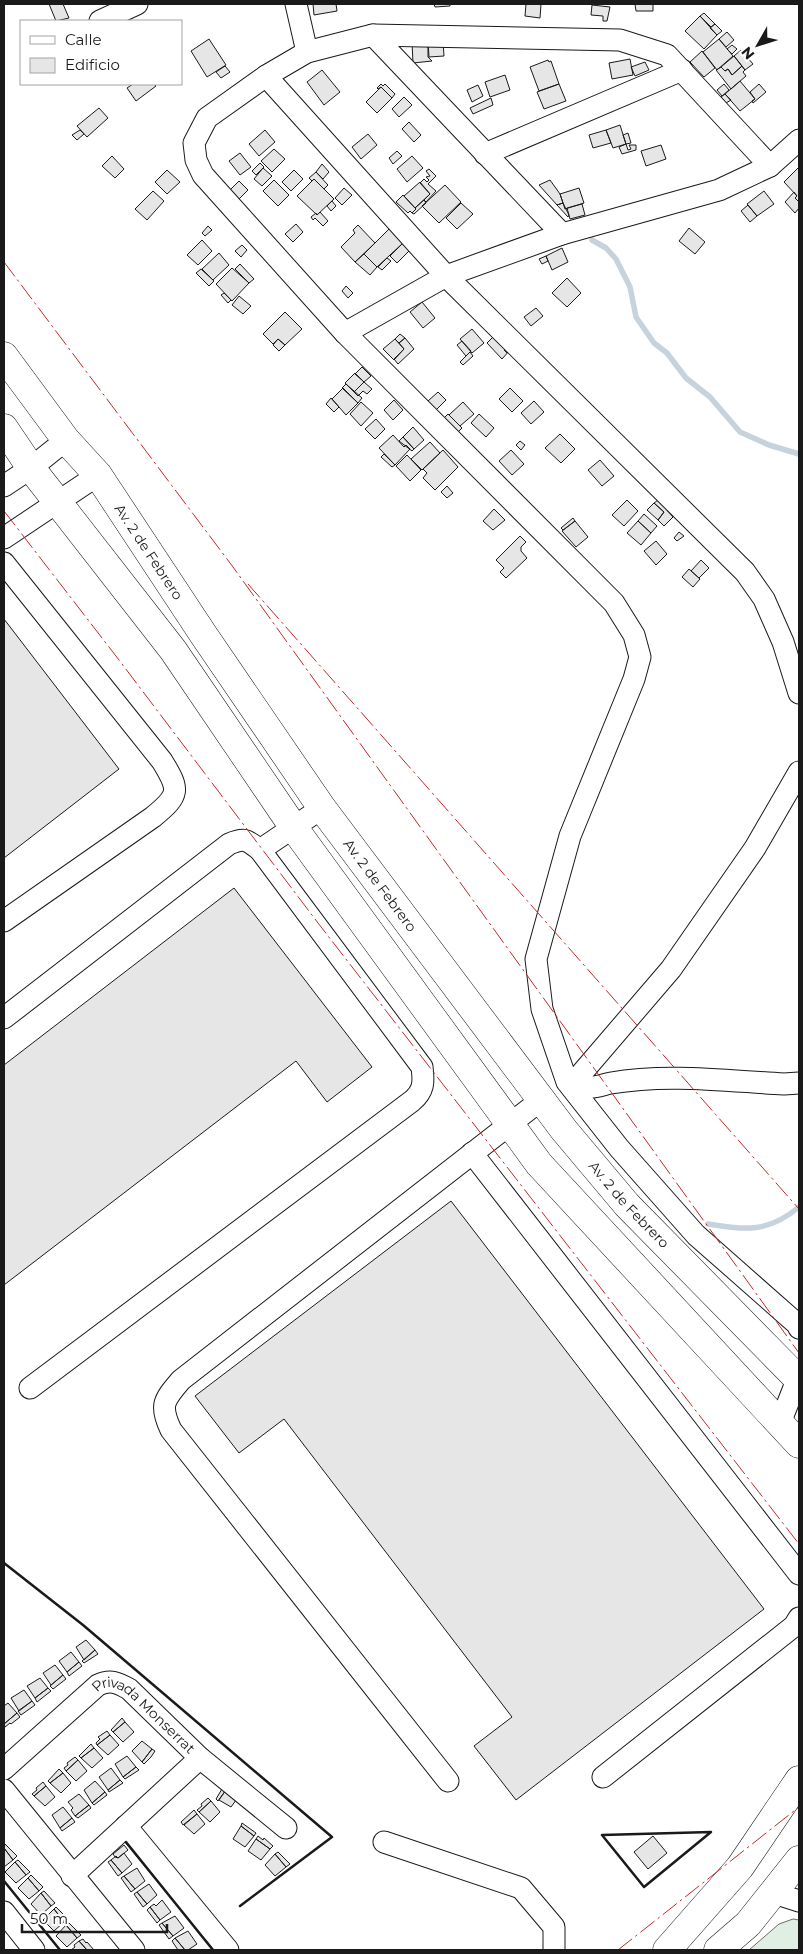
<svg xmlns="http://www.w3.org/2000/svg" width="803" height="1954" font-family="Montserrat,sans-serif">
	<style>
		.green { fill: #e0efe3; stroke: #6a6a6a }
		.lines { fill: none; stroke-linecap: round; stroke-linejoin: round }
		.stream { stroke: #c6d2dc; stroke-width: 5.5 }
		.building { fill: #e6e6e6; stroke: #1a1a1a }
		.minor-casing { stroke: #1a1a1a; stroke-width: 23 }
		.major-casing { stroke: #1a1a1a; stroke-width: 29 }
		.minor { stroke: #fff; stroke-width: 21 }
		.major { stroke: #fff; stroke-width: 28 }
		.wall { stroke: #1a1a1a; stroke-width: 2.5 }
		.power { stroke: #c62828; stroke-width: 1; stroke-dasharray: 18 4 2.5 4; stroke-linecap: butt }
		.labels { text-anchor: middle; stroke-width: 4; stroke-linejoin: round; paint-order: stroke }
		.street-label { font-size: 14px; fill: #1a1a1a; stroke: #fff }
	</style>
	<rect width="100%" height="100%" fill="#fff"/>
	<path class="green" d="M793,1919l6,1v30h-50l30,-26z"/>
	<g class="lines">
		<path class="stream" d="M592,240l14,8 10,11 14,28 6,30 18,26 13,10 19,25 24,19 30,35 29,13 30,9
			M708,1224c38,6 60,9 91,-17"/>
	</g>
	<path class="building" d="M49,4h14l6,14 -13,3z
		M313,4h23l1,7 -23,4z
		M434,4h16v2l-15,1z
		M526,4h15l-1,14 -15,-2z
		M635,4h18v7h-17z
		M592,5l18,2 -3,14h-4v-5l-12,-1z
		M704,13l11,11 -4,3 -11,-11z
		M700,16l17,19 -13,14 -19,-18z
		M715,24l7,7 -5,4 -7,-7z
		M727,32l7,8 -8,7 -7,-8z
		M209,39l17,26 -19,12 -16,-26z
		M719,39l14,17 -16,14 -14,-18z
		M443,41l1,15 -15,1 -1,-15z
		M412,42h16v15l4,4 -19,2z
		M732,45l5,4 -5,5 -5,-5z
		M741,50l12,14 -8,6 -11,-14z
		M702,51l13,17 -11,9 -14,-15z
		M734,56l8,10 -10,9 -4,-6 -3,2 -4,-4z
		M630,59l3,16 -21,4 -3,-16z
		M548,60l1,2 2,-1 8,23 -20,7 -9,-24z
		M645,62l4,8 -14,6 -4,-9z
		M225,66l5,6 -9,6 -5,-6z
		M742,66l3,4 -2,2 3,4 -15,13 -15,-19 5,-3 4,4 3,-2 4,6z
		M322,70l18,22 -16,13 -17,-23z
		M505,75l5,15 -20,7 -5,-15z
		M740,81l15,18 -15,12 -15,-17z
		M133,84h21l2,2 -20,15 -9,-13z
		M381,84l2,2 2,-2 10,10 -3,4 -11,-11 -3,2 -1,-1z
		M559,84l7,17 -22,8 -7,-17z
		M724,84l5,6 -7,6 -5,-6z
		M759,84l7,8 -13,11 -1,-2 3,-2 -5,-7z
		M478,85l5,11 -11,6 -5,-12z
		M381,87l11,11 -15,15 -11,-11z
		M725,94l6,6 -5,3 -5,-6z
		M404,97l8,8 -13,12 -7,-8z
		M491,98l2,7 -20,9 -3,-6z
		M99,108l9,10 -21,19 -10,-11z
		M409,122l12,13 -7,7 -12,-13z
		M620,125l6,19 -13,4 -7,-18z
		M80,130l4,4 -7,6 -5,-5z
		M265,130l10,12 -16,14 -10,-12z
		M606,130l5,13 -18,5 -4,-13z
		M628,133l3,10 -5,1 -3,-9z
		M368,134l9,11 -16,14 -9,-12z
		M626,144l2,6 3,-1 -2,-4h7v5l-14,4 -3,-7z
		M661,145l5,14 -20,7 -5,-15z
		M274,149l11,10 -13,13 -11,-11z
		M397,151l5,5 -9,8 -4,-6z
		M240,153l11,14 -11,8 -11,-14z
		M112,156l12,13 -9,9 -13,-12z
		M412,156l11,12 -16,14 -10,-13z
		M260,163l4,4 -8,8 -4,-4z
		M322,164l7,8 -6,7 -7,-7z
		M799,167v35l-4,-4 2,-2 -13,-14z
		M263,168l9,8 -10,10 -8,-7z
		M429,169l7,7 -8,8 8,7 -10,11 -2,-2 6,-6 -10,-11 4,-4 3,3 2,-2 -3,-3 4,-1 -4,-5z
		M167,170l13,12 -13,12 -12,-12z
		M294,170l9,9 -12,12 -9,-9z
		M316,172l12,13 -4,4 -10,-10 -2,2 -3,-3z
		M314,179l20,20 -17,16 -20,-19z
		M274,180l15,15 -11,11 -15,-15z
		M550,180l10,14 3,9 -6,2 -18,-20z
		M239,181l9,9 -10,10 -9,-9z
		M420,182l10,12 -15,14 -11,-12z
		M445,185l16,17 -22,21 -17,-17z
		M344,188l8,7 -10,10 -7,-7z
		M579,188l5,15 -19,6 -5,-15z
		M153,191l11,10 -17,19 -12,-11z
		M764,191l10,13 -17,12 -10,-12z
		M794,192l3,4 -2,2 4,4v6l-4,5 -10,-11z
		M403,195l13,14 -4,4 -2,-2 -2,2 -12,-11z
		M424,200l2,3 -12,11 -2,-1 4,-4 -1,-1z
		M332,201l4,5 -5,5 -4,-5z
		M461,203l12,11 -16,15 -11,-11z
		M563,203l6,12 -1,2 -11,-12z
		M582,204l3,11 -15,4 -3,-11z
		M748,205l9,11 -7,6 -9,-11z
		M320,212l8,9 -5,5 -8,-8 -2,2 -2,-3 5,-4 1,2z
		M296,224l7,8 -10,10 -8,-8z
		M358,225l17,18 -20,19 -14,-15 14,-14 -2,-3z
		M208,226l4,4 -7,6 -3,-3z
		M689,228l16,14 -10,12 -16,-13z
		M389,229l14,14 -26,24 -13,-13z
		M202,240l10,11 -14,14 -11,-10z
		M403,243l7,7 -13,13 -7,-7z
		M242,245l5,5 -6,7 -6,-6z
		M562,248l6,14 -16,8 -6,-14z
		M219,253l10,12 -16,15 -11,-11z
		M364,254l13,13 -7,8 -15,-13z
		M546,256l2,5 -6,3 -3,-5z
		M387,258l4,3 -9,9 -4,-3z
		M240,264l14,15 -5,4 -14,-14z
		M232,268l17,15 -17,18 -16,-17z
		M201,269l13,12 -5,5 -13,-13z
		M567,278l14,15 -14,14 -15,-14z
		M346,286l7,7 -5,5 -6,-7z
		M224,293l7,7 -3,3 -7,-8z
		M239,296l12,10 -8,8 -11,-9z
		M422,302l13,16 -12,10 -13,-16z
		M536,308l7,8 -12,10 -7,-9z
		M285,312l17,17 -17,16 -7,-6 -5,5 -10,-10z
		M472,329l12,14 -12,10 -12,-14z
		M400,334l5,4 -6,5 -4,-4z
		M495,335l12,13 -3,2 3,3 3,-3 -8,9 -15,-16z
		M405,338l9,11 -16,15 -4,-5 10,-10 -5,-6z
		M278,339l7,6 -6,6 -6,-6z
		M395,339l9,10 -10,11 -11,-11z
		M462,341l9,10 -5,5 -9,-11z
		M470,352l3,4 -10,9 -3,-3z
		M362,367l9,9 -7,6 -9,-8z
		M355,373l9,9 -10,10 -9,-9z
		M364,382l8,7 -5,5 -4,-3 -5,5 -4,-4z
		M346,384l16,14 -4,5 -16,-15z
		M343,388l15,15 -12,12 -14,-16z
		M510,388l13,13 -11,11 -13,-13z
		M438,392l8,8 -10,10 -8,-9z
		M331,398l8,9 -5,5 -8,-8z
		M394,400l9,10 -10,10 -9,-10z
		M534,401l10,11 -13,12 -10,-11z
		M361,402l12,11 -12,13 -11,-12z
		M463,402l11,12 -14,12 -11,-11z
		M448,414l14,14 -4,4 -14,-14z
		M479,414l15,14 -8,9 -15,-14z
		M376,419l9,10 -10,10 -10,-10z
		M413,427l11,13 -10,9 -11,-12z
		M560,434l15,15 -14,14 -16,-15z
		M393,435l11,12 2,-2 4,4 -15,16 -16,-17z
		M403,437l11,12 -2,2 -13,-10z
		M520,441l5,4 -4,5 -5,-5z
		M430,442l10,11 -18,17 -11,-11z
		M443,450l15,17 -23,23 -12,-12 4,-5 -4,-4z
		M511,450l13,14 -12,11 -13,-14z
		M384,454l11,11 -3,2 -11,-10z
		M407,455l14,15 -11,11 -14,-15z
		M600,460l14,16 -12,10 -14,-16z
		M447,486l6,7 -6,5 -6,-6z
		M627,500l11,11 -14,15 -12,-11z
		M658,500l15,17 -9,9 -6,-6 6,-8 -10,-9z
		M654,503l10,9 -6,8 -11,-10z
		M494,509l11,11 -12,10 -10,-9z
		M644,514l13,12 -6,7 -13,-12z
		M573,518l2,3 -12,9 -2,-2z
		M575,521l13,16 -12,10 -14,-16z
		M638,521l13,12 -10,12 -14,-12z
		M679,532l5,4 -7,5 -3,-3z
		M520,536l6,6 -5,5v4l6,7 -21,20 -6,-6 4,-4 -8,-8z
		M656,541l11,13 -11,11 -12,-14z
		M701,560l8,8 -10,10 -8,-7z
		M689,569l11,10 -7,8 -11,-10z
		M4,619l115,150 -115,89z
		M234,888l138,179 -45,35 -31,-41 -292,224v-220z
		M451,1201l313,408 -248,191 -42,-54 38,-29 -228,-298 -45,34 -44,-57z
		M86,1640l9,10 -11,10 -8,-13z
		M95,1650l3,4 -14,9 -2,-2z
		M71,1652l8,10 -12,10 -8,-11z
		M79,1662l3,4 -13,10 -2,-4z
		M55,1665l8,10 -12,10 -8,-12z
		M63,1675l3,4 -13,10 -3,-3z
		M40,1678l8,10 -13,10 -8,-12z
		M48,1688l3,3 -14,11 -2,-4z
		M24,1690l8,11 -13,10 -8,-13z
		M32,1701l3,4 -14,10 -3,-4z
		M8,1703l9,10 -13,11v-18z
		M17,1713l3,4 -9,7 -1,-1 -5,4 -1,-3z
		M122,1718l3,4 -12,10 -2,-2z
		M125,1722l9,10 -11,10 -10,-10z
		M107,1731l3,4 -13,10 -1,-2 4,-4 -2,-2z
		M110,1735l9,10 -11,10 -11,-10z
		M142,1741l10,8 -10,13 -10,-11z
		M91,1744l3,4 -13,10 -2,-2z
		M94,1748l9,10 -11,10 -11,-10z
		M152,1749l3,2 -4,6 -7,7 -2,-2z
		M127,1756l9,11 -13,10 -8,-13z
		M75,1757l3,3 -12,11 -2,-3 4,-3 -1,-2z
		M78,1760l9,11 -11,10 -10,-10z
		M136,1767l3,3 -14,9 -2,-2z
		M111,1768l9,12 -12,10 -9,-13z
		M59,1769l4,4 -13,10 -2,-2z
		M63,1773l8,10 -10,10 -11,-10z
		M120,1780l3,3 -14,9 -1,-2z
		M95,1781l10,11 -13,11 -8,-13z
		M43,1782l3,4 -12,10 -2,-2 5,-4 -1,-2z
		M225,1784l3,3 -10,14 -2,-2z
		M46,1786l9,11 -10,9 -11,-10z
		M228,1787l11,9 -8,11 -12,-7z
		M105,1792l2,3 -13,10 -2,-2z
		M79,1794l10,11 -14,11 -4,-6 2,-2 -5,-6z
		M208,1798l3,3 -12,11 -2,-2 5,-4 -1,-2z
		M211,1801l9,11 -10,10 -11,-10z
		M89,1805l2,3 -13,10 -3,-2z
		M63,1807l9,11 -12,10 -8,-13z
		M194,1810l3,4 -14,11 -2,-3z
		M197,1814l8,10 -11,10 -10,-9z
		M72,1818l3,4 -13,9 -2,-3z
		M242,1823l14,10 -2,3 -13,-10z
		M241,1826l13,10 -9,11 -12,-8z
		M258,1836l5,4 1,-2 9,8 -3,3 -14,-10z
		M653,1836l14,17 -19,16 -14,-17z
		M256,1839l14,10 -9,11 -13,-9z
		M5,1844l12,12 -4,4 -9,-12z
		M124,1845l4,5 -10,8 -3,-1 -2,-3z
		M4,1848l9,12 -9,7z
		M278,1852l12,12 -4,3 -11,-13z
		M124,1853l8,11 -10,9 -11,-13 5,-4 2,2z
		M275,1854l11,13 -11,9 -10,-11z
		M18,1860l12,12 -4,3 -11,-13z
		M111,1860l11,13 -4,3 -10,-14z
		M15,1862l11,13 -10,8 -11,-11z
		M137,1868l8,13 -10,8 -11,-13z
		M31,1875l12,12 -4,4 -11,-13z
		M124,1876l11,13 -4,3 -10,-14z
		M28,1878l11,13 -10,8 -11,-11z
		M149,1884l8,11 -10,9 -10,-12z
		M44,1891l11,12 -4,3 -10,-13z
		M137,1892l10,12 -4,3 -9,-13z
		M41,1893l10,13 -10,9 -10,-11z
		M162,1900l9,12 -11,8 -10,-13 4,-3 2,2z
		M56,1907l12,12 -4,3 -10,-13z
		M150,1907l10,13 -3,3 -10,-13z
		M54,1909l10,13 -10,9 -11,-11z
		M175,1916l9,12 -11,8 -11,-13z
		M69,1923l12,12 -4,3 -11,-13z
		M162,1923l11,13 -4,3 -10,-14z
		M66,1925l11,13 -10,9 -11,-11z
		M188,1931l9,13 -9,6h-3l-10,-12z
		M175,1938l10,12h-7l-6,-9z
		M83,1939l3,4 1,-1 7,8h-7l-8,-9z
		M79,1941l8,9h-16l4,-3 -1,-2z"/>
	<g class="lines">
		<defs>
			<g id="minor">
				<path d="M296,4l11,48"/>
				<path d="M100,21l37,-17"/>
				<path d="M373,35l189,199"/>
				<path d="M266,76l180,200 299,296 19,27 19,43 16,51"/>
				<path d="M485,154l197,-84"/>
				<path d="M770,166l-103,-111 -47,-15 -247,-5 -66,17 -41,24 -59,42 -13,25 2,17 7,15 142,158 269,270 20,32 6,22 -6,22 -64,157 -34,123 6,50 25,73 52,66 77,87 101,89 2,4"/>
				<path d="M345,333l101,-57 116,-42 157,-44 51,-24 29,-26"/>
				<path d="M4,486l27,-18 35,-28"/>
				<path d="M4,538l94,-63"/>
				<path d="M4,563l158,198c18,29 18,34 -9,56l-149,104"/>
				<path d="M799,772l-44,76 -84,121 -90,105 -2,8c8,10 21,3 32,1 56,-10 116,-2 173,1l15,-1"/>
				<path d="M260,850l62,-42"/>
				<path d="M4,1018l225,-174c16,-7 18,-4 31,6l162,217c2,15 2,24 -10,34l-382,287"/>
				<path d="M472,1153l327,421"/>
				<path d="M780,1423l19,-48"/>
				<path id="s1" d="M4,1769l94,-84c13,-6 20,-2 31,4l71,69 86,70"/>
				<path d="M603,1777l191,-151 5,-8"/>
				<path d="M448,1781l-277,-351c-12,-25 -7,-30 10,-50l360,-280"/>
				<path d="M4,1790l130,160"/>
				<path d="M126,1826l102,124"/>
				<path d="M384,1842l137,46 33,39v23"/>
				<path d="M72,1876l128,-118"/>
				<path d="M774,1893l25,8"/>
				<path d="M4,1912l30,38"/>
			</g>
			<g id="major">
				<path id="s2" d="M4,356l62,84 32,35 105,159 119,174 242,322 63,75 172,175"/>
				<path d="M4,428l27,40 142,182 121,178 245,336 260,280"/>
				<path d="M667,1950l73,-83 59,-87"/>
				<path d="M718,1950l30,-26 51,-64"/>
			</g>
		</defs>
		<use href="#minor" class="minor-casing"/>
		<use href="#major" class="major-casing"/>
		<use href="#minor" class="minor"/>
		<use href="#major" class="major"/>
		<path class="wall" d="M4,1563l79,62 249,212 -92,69
			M711,1832l-67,55 -42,-52z
			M126,1842l87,108
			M4,1881l56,69"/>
		<path class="power" d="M4,262l229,305 566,786
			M4,511l115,149 199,263 481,621
			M248,584l551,625
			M618,1950l181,-143"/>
	</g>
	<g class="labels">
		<g class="street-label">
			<text dy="5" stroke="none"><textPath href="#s2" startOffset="244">Av. 2 de Febrero</textPath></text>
			<text dy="5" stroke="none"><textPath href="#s2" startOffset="650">Av. 2 de Febrero</textPath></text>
			<text dy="5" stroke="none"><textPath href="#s2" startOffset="1055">Av. 2 de Febrero</textPath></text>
			<text dy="5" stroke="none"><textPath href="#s1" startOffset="184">Privada Monserrat</textPath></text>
		</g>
	</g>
	<rect width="803" height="1954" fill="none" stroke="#1a1a1a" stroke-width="10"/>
	<rect x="20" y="20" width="162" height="65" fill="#ffffff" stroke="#a3a3a3"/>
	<rect x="30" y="36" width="25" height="8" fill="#ffffff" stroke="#a3a3a3"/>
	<text x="65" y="45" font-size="15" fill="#1a1a1a">Calle</text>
	<rect x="30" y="58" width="25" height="15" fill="#e6e6e6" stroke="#a3a3a3"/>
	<text x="65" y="70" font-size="15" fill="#1a1a1a">Edificio</text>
	<g transform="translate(758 45) rotate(231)" stroke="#ffffff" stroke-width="4" paint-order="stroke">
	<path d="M0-4L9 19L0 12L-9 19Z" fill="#1a1a1a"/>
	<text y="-8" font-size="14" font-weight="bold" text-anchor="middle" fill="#1a1a1a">N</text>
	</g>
	<path d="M22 1924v8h145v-8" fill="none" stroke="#1a1a1a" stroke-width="2.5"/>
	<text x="30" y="1924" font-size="15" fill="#1a1a1a" stroke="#ffffff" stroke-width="4" paint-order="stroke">50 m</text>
</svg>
